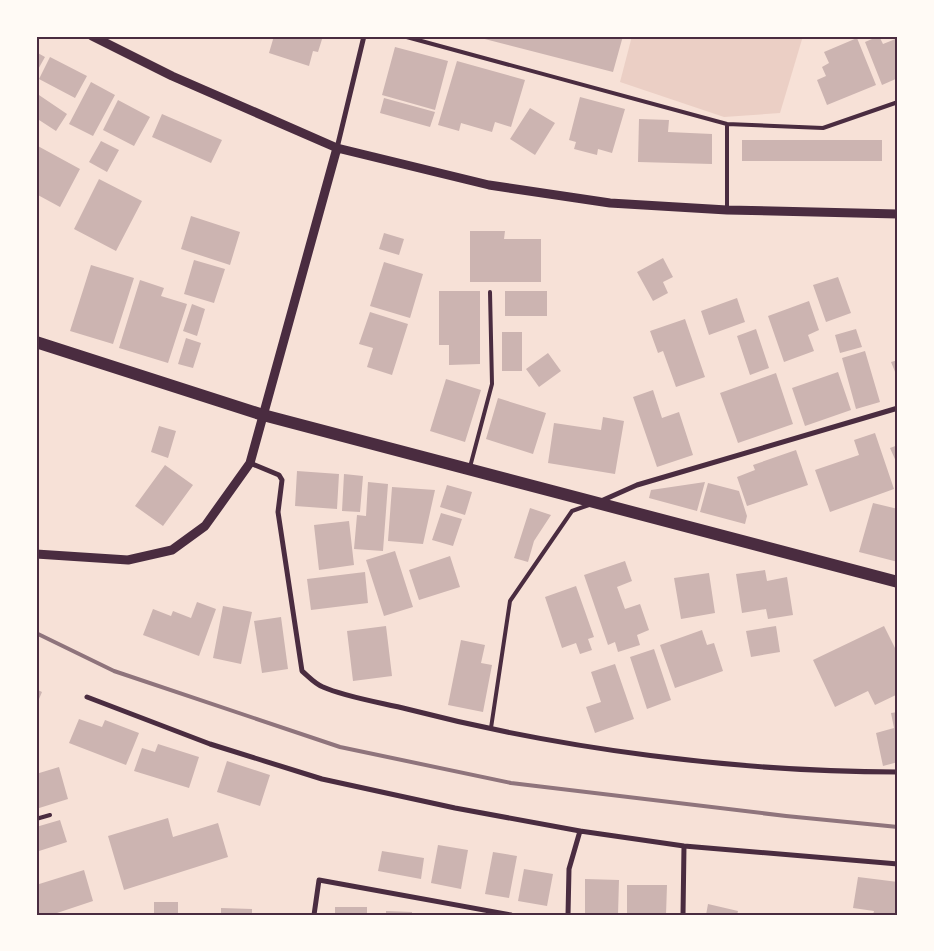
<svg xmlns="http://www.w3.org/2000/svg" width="934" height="951" font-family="Bitter,serif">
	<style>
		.green { fill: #ebcfc5 }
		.building { fill: #ccb4b1 }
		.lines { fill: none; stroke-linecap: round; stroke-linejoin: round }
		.service { stroke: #4a2c40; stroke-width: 4 }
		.minor { stroke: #4a2c40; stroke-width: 5 }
		.tertiary { stroke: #4a2c40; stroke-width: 9 }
		.primary { stroke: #4a2c40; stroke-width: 12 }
		.rail { stroke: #8f747c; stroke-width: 4 }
		.neatline { fill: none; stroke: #4a2c40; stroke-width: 2 }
	</style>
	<rect width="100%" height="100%" fill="#f7e1d7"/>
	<path class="green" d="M632,36h171l-23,77 -56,4 -104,-35z"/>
	<path class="building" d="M274,36h49l-5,16 -5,-1 -4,15 -40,-13z
		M473,36h150l-10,36z
		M879,36l4,8 15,-6v40l-16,7 -17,-43z
		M857,38l19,47 -49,20 -10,-25 9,-4 -4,-9 7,-4 -5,-11z
		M395,47l53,14 -13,49 -53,-15z
		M36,52l9,5 -9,16z
		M50,57l37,19 -12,22 -36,-19z
		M457,61l68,19 -14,47 -16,-5 -3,10 -31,-9 -2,8 -21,-6z
		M91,82l24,13 -22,41 -24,-12z
		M36,93l31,21 -11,17 -20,-13z
		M580,97l45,12 -13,44 -14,-4 -1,6 -23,-6 2,-7 -7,-2z
		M384,98l51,14 -5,15 -50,-14z
		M118,100l32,17 -16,29 -31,-16z
		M530,108l25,15 -20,32 -25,-16z
		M162,114l60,26 -11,23 -59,-26z
		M639,119l30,1 -1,12 44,2v30l-74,-2z
		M742,140h140v21h-140z
		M101,141l18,9 -12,22 -18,-10z
		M36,145l44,24 -20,38 -24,-13z
		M99,179l43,22 -26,50 -42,-22z
		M191,216l49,16 -10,33 -49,-16z
		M470,231h35l-1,8h37v43h-71z
		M384,233l20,6 -5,16 -20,-6z
		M663,258l10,19 -10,5 5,11 -15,8 -16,-29z
		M194,260l31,9 -11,34 -30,-9z
		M384,262l39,12 -13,44 -40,-12z
		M91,265l43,13 -21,66 -43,-13z
		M838,277l13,36 -25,9 -13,-37z
		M140,280l24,8 -3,8 26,8 -19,59 -49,-15z
		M439,291h41v73l-31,1v-20h-10z
		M505,291h42v25h-42z
		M737,298l8,24 -36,13 -8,-24z
		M809,301l10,29 -11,5 6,16 -30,11 -16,-46z
		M192,304l13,5 -8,27 -14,-5z
		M370,312l38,12 -16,51 -25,-8 6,-19 -14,-4z
		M685,319l20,58 -29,10 -13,-36 -5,2 -8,-22z
		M756,329l13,39 -19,7 -13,-39z
		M856,329l6,18 -22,6 -5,-18z
		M502,332h20v39h-20z
		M186,338l15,5 -8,25 -15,-4z
		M865,351l15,51 -24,7 -14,-51z
		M548,353l13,18 -22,16 -13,-18z
		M898,360v19l-7,-17z
		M838,372l13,38 -46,16 -13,-38z
		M776,373l17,51 -55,19 -18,-50z
		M446,379l35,11 -16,52 -35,-11z
		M653,390l9,28 17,-6 14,43 -36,12 -24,-70z
		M498,398l48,15 -13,41 -47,-15z
		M603,417l21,4 -9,53 -67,-11 6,-40 47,7z
		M159,426l17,5 -8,27 -17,-6z
		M875,433l19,56 -64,23 -15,-42 44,-15 -5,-15z
		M898,445v21l-8,-18z
		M796,450l12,35 -61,21 -10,-29 18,-7 -2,-5z
		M165,465l28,20 -30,41 -28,-20z
		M297,471l42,3 -2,35 -42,-3z
		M344,474l19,2 -3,36 -18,-1z
		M368,482l20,2 -5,67 -29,-2 3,-34 9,1z
		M705,482l-8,29 -48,-13 2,-8z
		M708,483l31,8 8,25 -2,8 -45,-12z
		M447,485l25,7 -7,23 -25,-8z
		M392,487l43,3 -12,54 -35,-3z
		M873,503l25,6v53l-39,-10z
		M530,508l21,7 -17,26 -6,21 -14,-4z
		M441,513l21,6 -9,27 -21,-6z
		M349,521l5,44 -35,5 -5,-45z
		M395,551l18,56 -29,9 -18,-56z
		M450,556l10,31 -41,13 -10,-30z
		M625,561l7,20 -15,6 8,22 15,-5 9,26 -12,5 3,10 -22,7 -3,-10 -7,3 -24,-70z
		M765,570l2,11 20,-4 6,38 -25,4 -2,-10 -24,4 -6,-39z
		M365,572l3,31 -57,7 -4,-31z
		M709,573l6,40 -34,6 -7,-41z
		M576,586l18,51 -6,2 4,11 -12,4 -4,-11 -14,5 -17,-51z
		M197,602l19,7 -17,47 -56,-21 10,-26 18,7 2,-5 18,7z
		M223,606l29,6 -11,52 -28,-6z
		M281,617l7,52 -26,4 -8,-52z
		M386,626l6,50 -39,5 -6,-50z
		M776,626l4,26 -29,5 -5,-26z
		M884,626l14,28v40l-23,11 -7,-14 -33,16 -22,-47z
		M702,630l5,15 7,-2 9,28 -48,17 -15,-43z
		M461,640l24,5 -4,18 11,2 -9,47 -35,-7z
		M654,649l17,51 -24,9 -17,-52z
		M615,664l19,55 -39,14 -9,-26 15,-5 -10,-30z
		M36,689l6,3 -6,14z
		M898,712v50l-15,4 -7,-33 18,-5 -3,-15z
		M79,719l23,8 3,-7 34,13 -13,32 -57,-22z
		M158,744l41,13 -10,31 -55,-17 8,-23 13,4z
		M227,761l43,14 -10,31 -43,-14z
		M59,767l9,32 -32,10v-35z
		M168,818l5,19 45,-14 10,34 -104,33 -16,-54z
		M60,820l7,22 -31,10v-25z
		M438,845l30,5 -7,39 -30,-6z
		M382,851l42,7 -3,21 -43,-8z
		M493,852l24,4 -8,42 -24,-4z
		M524,869l29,5 -6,32 -29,-5z
		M84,870l9,31 -42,14h-15v-30z
		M858,877l40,5v33h-25l1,-4 -21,-3z
		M585,879l34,1 -1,35h-33z
		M627,885h40l-1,30h-39z
		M154,902h24v13h-24z
		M708,904l30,7 -1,4h-31z
		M335,907h32v8h-32z
		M221,908l31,1v6h-31z
		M386,911l26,1v3h-26z"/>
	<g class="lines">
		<path class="service" d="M403,36l324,88 96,4 75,-26
			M727,209v-85
			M470,467l22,-83 -2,-92
			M491,728l19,-127 62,-90 17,-6
			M36,819l14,-4"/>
		<path class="minor" d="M337,148l27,-112
			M250,463l29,12 3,5 -4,32 24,159c6,5 13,13 21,16 22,10 60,16 84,22 154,40 331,63 491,63
			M601,501l36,-16 261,-77
			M87,697l123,47 112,35 133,29 125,23 104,15 214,18
			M314,915l5,-35 192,35
			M568,915l1,-46 11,-38
			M683,915l1,-69"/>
		<path class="tertiary" d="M92,36l80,40 165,72 152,37 121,18 117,7 171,4
			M36,554l92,6 44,-10 33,-24 45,-63 87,-315"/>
		<path class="primary" d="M36,342l227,73 635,167"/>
		<path class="rail" d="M36,633l78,38 226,76 171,36 275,33 112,11"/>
	</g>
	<rect width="934" height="951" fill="none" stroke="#fffaf5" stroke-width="75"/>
	<rect x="38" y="38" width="858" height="876" class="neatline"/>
</svg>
